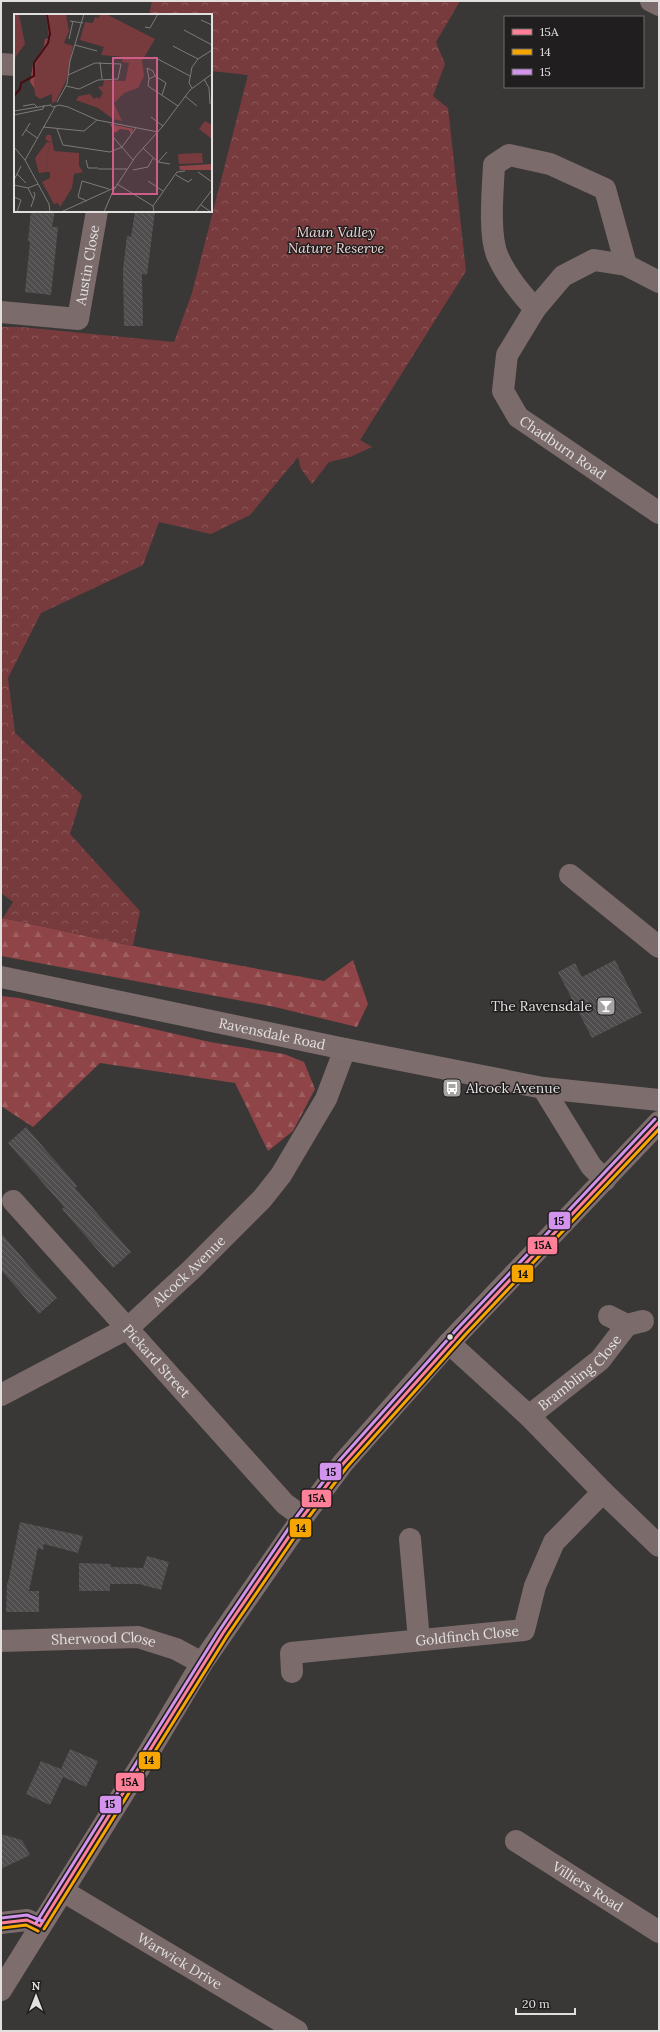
<svg xmlns="http://www.w3.org/2000/svg" width="660" height="2032" font-family="Lora,serif">
	<style>
		.forest { fill: url(#forest-firs) }
		.park { fill: url(#park-crowns) }
		.building { fill: url(#building-back-hatch) }
		.lines { fill: none; stroke-linecap: round; stroke-linejoin: round }
		.minor { stroke: #7b6b6b; stroke-width: 22 }
		.secondary { stroke: #7e6d6d; stroke-width: 22 }
		.bus-1-casing { stroke: #201e1e; stroke-width: 6 }
		.bus-2-casing { stroke: #201e1e; stroke-width: 6 }
		.bus-3-casing { stroke: #201e1e; stroke-width: 6 }
		.bus-1 { stroke: #ff8098; stroke-width: 3 }
		.bus-2 { stroke: #f7a600; stroke-width: 3 }
		.bus-3 { stroke: #d193ec; stroke-width: 3 }
		.bus-dot { fill: #e2dfdf; stroke: #201e1e; stroke-width: 1.5 }
		.labels { text-anchor: middle; stroke-width: 3; stroke-linejoin: round; paint-order: stroke }
		.park-label { font-size: 14px; font-style: italic; fill: #f0d6d5; stroke: #201e1e }
		.street-label { font-size: 14px; fill: #e2dfdf; stroke: #201e1e }
		.poi-label { font-size: 14px; fill: #e2dfdf; stroke: #201e1e; text-anchor: end }
		.inset-river { fill: none; stroke: #460c14; stroke-width: 2 }
		.inset-road { fill: none; stroke: #7d7a7a; stroke-width: 1 }
		.view { fill: #cd5e89; fill-opacity: 0.15; stroke: #cd5e89; stroke-width: 2 }
		.inset-edge { fill: none; stroke: #e2dfdf; stroke-width: 2 }
		.line-badge { stroke: #201e1e; stroke-width: 1.5 }
		.pale-badge-label { font-size: 11px; text-anchor: middle; font-weight: bold; fill: #111 }
	</style>
	<defs>
		<pattern id="forest-firs" width="22" height="20" patternUnits="userSpaceOnUse"><rect width="22" height="20" fill="#8f4447"/><path d="M5 1l3.5 6h-7zM16 11l3.5 6h-7z" fill="#9e5f61"/></pattern>
		<pattern id="park-crowns" width="20" height="18" patternUnits="userSpaceOnUse"><rect width="20" height="18" fill="#783b3d"/><path d="M2 6a3 3 0 1 1 6 0M12 15a3 3 0 1 1 6 0" fill="none" stroke="#8b5759"/></pattern>
		<pattern id="building-back-hatch" width="6" height="6" patternUnits="userSpaceOnUse"><rect width="6" height="6" fill="#4f4d4d"/><path d="M-1 5l2 2M0 0l6 6M5-1l2 2" fill="none" stroke="#686666"/></pattern>
	</defs>
	<rect width="100%" height="100%" fill="#3a3737"/>
	<path class="forest" d="M3,918l130,28 191,35 29,-21 15,44 -11,23 -82,-20 -274,-51v-35z
		M1,996l18,2 191,44 74,12 20,8 11,27 -22,42 -25,20 -33,-68 -135,-20 -67,64 -32,-21z"/>
	<path class="park" d="M152,1h308l-24,41 9,22 -12,32 15,12 18,163 -106,169 12,7 -22,10 -21,5 -17,22 -11,-15 -3,-12 -48,58 -39,19 -52,-12 -16,43 -102,48 -33,65 7,55 67,62 -12,39 70,77 -7,35 -130,-28 10,-16 -12,-9v-566h20l153,15 18,-49 56,-218 -37,-4v-56h-62z"/>
	<path class="building" d="M31,211h24l-3,16h6l-7,68 -26,-3 5,-50 -2,-1z
		M135,211h20l-8,64 -5,-1 1,52h-19l-1,-56 4,-34 4,1z
		M615,960l27,53 -50,25 -34,-66 17,-9 7,14z
		M26,1127l51,59 -2,2 56,64 -18,16 -51,-59 2,-2 -56,-64z
		M1,1233l56,65 -18,16 -38,-44z
		M20,1522l63,14 -5,17 -34,-9 -1,6 -5,-2 -9,43h10v21h-33l1,-29h1z
		M147,1556l22,6 -8,28 -22,-6h-29v7h-31v-28l32,1v3l32,1z
		M70,1749l28,12 -12,26 -23,-10 -13,28 -24,-11 15,-33 20,8z
		M1,1834l21,6 8,15 -29,14z"/>
	<g class="lines">
		<g class="minor">
			<path d="M651,1l8,4"/>
			<path d="M1,64l14,1"/>
			<path id="s1" d="M659,282l-33,-17 -32,-5 -31,16 -28,33 -28,46 -4,36 15,26 141,96"/>
			<path d="M535,309c-14,-16 -28,-32 -37,-52 -10,-21 -5,-69 -4,-92l15,-10 41,9 55,25 21,76"/>
			<path id="s2" d="M1,312l77,7 19,-108"/>
			<path d="M570,875l89,72"/>
			<path id="s3" d="M13,1201l272,303 18,13"/>
			<path d="M609,1316l18,9 16,-4"/>
			<path d="M449,1343l80,73 74,76 56,54"/>
			<path id="s4" d="M1,1395l127,-67 63,-58 71,-71 19,-24 45,-76 19,-50"/>
			<path id="s5" d="M529,1416l71,-56 27,-35"/>
			<path d="M410,1539l9,101"/>
			<path id="s6" d="M1,1641l137,-4 38,12 26,14"/>
			<path id="s7" d="M292,1672l-1,-19 233,-23 11,-44 19,-44 49,-50"/>
			<path id="s8" d="M516,1841l143,91"/>
			<path id="s9" d="M63,1891l234,140"/>
			<path d="M1,1923l26,-3 13,6"/>
		</g>
		<g class="secondary">
			<path id="s10" d="M1,977l344,72 198,39 116,12"/>
			<path d="M543,1088l48,78 14,14"/>
			<path d="M1,1990l145,-233 56,-94 101,-146 40,-54 106,-120 210,-221"/>
		</g>
		<defs>
			<path id="bus-1" d="M1,1923l26,-3 13,6
				M40,1926l183,-293 78,-114 42,-55 118,-132 198,-210"/>
			<path id="bus-2" d="M2,1928l24,-3 12,6
				M44,1929l183,-293 78,-114 42,-55 118,-132 194,-206"/>
			<path id="bus-3" d="M1,1918l26,-3 15,6
				M36,1923l183,-292 78,-115 42,-55 119,-133 197,-209"/>
		</defs>
		<use href="#bus-1" class="bus-1-casing"/>
		<use href="#bus-2" class="bus-2-casing"/>
		<use href="#bus-3" class="bus-3-casing"/>
		<use href="#bus-1" class="bus-1"/>
		<use href="#bus-2" class="bus-2"/>
		<use href="#bus-3" class="bus-3"/>
	</g>
	<defs>
		<symbol id="bar-square" viewBox="-11 -11 22 22"><rect x="-9" y="-9" width="18" height="18" rx="4" fill="#a7a4a4" stroke="#201e1e"/><path d="M-6-5H6L.8 .8V4.5H3.5V6h-7V4.5H-.8V.8Z" fill="#fff"/></symbol>
		<symbol id="bus-square" viewBox="-11 -11 22 22"><rect x="-9" y="-9" width="18" height="18" rx="4" fill="#a7a4a4" stroke="#201e1e"/><path d="M-5-6H5V4H4V6H2V4H-2V6H-4V4H-5ZM-3.5-4V0h7V-4ZM-3.5 1.2v1.5H-2V1.2ZM2 1.2v1.5H3.5V1.2Z" fill="#fff"/></symbol>
	</defs>
	<g fill-rule="evenodd">
		<use href="#bar-square" x="595" y="995" width="22" height="22"/>
		<use href="#bus-square" x="441" y="1077" width="22" height="22"/>
	</g>
	<circle class="bus-dot" cx="450" cy="1337" r="3.5"/>
	<g class="labels">
		<g class="park-label">
			<text x="336" y="237">Maun Valley<tspan x="336" dy="16">Nature Reserve</tspan></text>
		</g>
		<g class="street-label">
			<text dy="5" stroke="none"><textPath href="#s2" startOffset="132">Austin Close</textPath></text>
			<text dy="5" stroke="none"><textPath href="#s1" startOffset="322">Chadburn Road</textPath></text>
			<text dy="5" stroke="none"><textPath href="#s10" startOffset="277">Ravensdale Road</textPath></text>
			<text dy="5" stroke="none"><textPath href="#s4" startOffset="227">Alcock Avenue</textPath></text>
			<text dy="5" stroke="none"><textPath href="#s3" startOffset="215">Pickard Street</textPath></text>
			<text dy="5" stroke="none"><textPath href="#s5" startOffset="67">Brambling Close</textPath></text>
			<text dy="5" stroke="none"><textPath href="#s7" startOffset="196">Goldfinch Close</textPath></text>
			<text dy="5" stroke="none"><textPath href="#s6" startOffset="103">Sherwood Close</textPath></text>
			<text dy="5" stroke="none"><textPath href="#s8" startOffset="85">Villiers Road</textPath></text>
			<text dy="5" stroke="none"><textPath href="#s9" startOffset="136">Warwick Drive</textPath></text>
		</g>
		<g class="poi-label">
			<text x="592" y="1011">The Ravensdale</text>
			<text x="466" y="1093" text-anchor="start">Alcock Avenue</text>
		</g>
	</g>
	<g transform="translate(14 14)">
		<rect width="198" height="198" fill="#3a3737"/>
		<path d="M0,0h5l6,30 -9,12 -2,8zM33,121h4l3,16 25,2v13l4,6 -9,2 -2,14 -12,19 -2,-4 -4,1 -12,-22 8,-4v-6h-3l-1,-14 5,-15 -6,-4z" fill="#783b3d"/>
		<path d="M32,0h10l1,5 -18,76 -9,-13 3,-18 11,-18 1,-7 4,-1zM96,110l23,5 -2,6 -2,-5 -9,-1 -5,4zM198,150v6h-32l-1,-4z" fill="#8f4447"/>
		<path d="M35,0h17l3,17 -5,12 9,3 -7,35 -10,20 -4,2v-9l-12,5 -5,-4 -1,-13 2,-18 15,-26zM86,0h6l49,25 -13,22 2,15 -6,12 -14,5 -10,10 8,18 -9,-2 -15,-11 -22,-8 3,-4 11,-2 4,5 3,-2 2,2 4,-6 -5,-6 5,-1 1,-6 21,1 1,-3 3,-15 -7,-1 1,-5 -22,-2 3,-8 -24,-7 5,-18 8,1 2,-6 4,1z" fill="#783b3d"/>
		<path d="M33,128l4,1 -5,15 1,14 -8,1 -4,-15z" fill="#783b3d"/>
		<path d="M191,107l7,4v14l-13,-10zM188,139l1,10 -24,1 -1,-10z" fill="#783b3d"/>
		<path class="inset-river" d="M0,82l6,-7 1,-6 13,-7v-13l14,-20 2,-9 -3,-20"/>
		<path class="inset-road" d="M187,6l11,5M56,7l13,2M131,13l5,1 8,-14M170,16l28,15M55,25l4,-18M61,31l22,6M159,32l25,13M140,43l36,19M86,48l2,17M141,62l-6,3 -1,7 30,20M141,62l11,7 -4,12M135,65l-2,-11 6,3 2,5M190,65l5,9 1,16M52,72l13,3 19,-9 20,-1 3,-15 -26,-1 -27,12M178,74l-3,-5 3,-16 6,-8 14,-9M171,82l12,10M43,88l10,-18 3,-23 14,-47M36,91l3,2 6,-2 9,2 29,13 61,12M9,92l11,-2 3,3M0,97l37,-6M0,101l29,-6 1,-4M137,103l12,9M29,113l41,4 13,-11M43,115l6,16 47,7 12,-5 14,-19M12,116l11,8M8,122l8,-13M100,124l19,22M0,133l11,13 24,44 1,8M129,134l15,14 12,2M11,146l30,-53M72,146l2,8h10M144,148l9,-10M84,155h29M119,156l15,-3 5,-9M184,158l14,10M3,160l9,9M162,161l12,7 4,-3M0,166l7,-14M134,167l15,10M103,170l36,22 1,6M0,171l14,3 10,-4M14,174l6,12M0,183l7,3 -4,12M73,187l-9,-4 4,-16 27,8M187,191l10,7M139,192l24,-34 8,-1M17,193l4,-12 -1,-3M47,198l55,-25M90,198l9,-21 23,-35 27,-30 27,-36 22,-16M181,198l17,-22"/>
		<path class="view" d="M99,44h44v136h-44z"/>
		<rect width="198" height="198" class="inset-edge"/>
	</g>
	<g class="line-badge">
		<rect x="548" y="1211" width="23" height="19" rx="4" fill="#d193ec"/>
		<rect x="527" y="1236" width="31" height="19" rx="4" fill="#ff8098"/>
		<rect x="511" y="1264" width="23" height="19" rx="4" fill="#f7a600"/>
		<rect x="319" y="1462" width="23" height="19" rx="4" fill="#d193ec"/>
		<rect x="301" y="1489" width="31" height="19" rx="4" fill="#ff8098"/>
		<rect x="289" y="1518" width="23" height="20" rx="4" fill="#f7a600"/>
		<rect x="138" y="1751" width="23" height="19" rx="4" fill="#f7a600"/>
		<rect x="115" y="1772" width="30" height="20" rx="4" fill="#ff8098"/>
		<rect x="99" y="1795" width="23" height="19" rx="4" fill="#d193ec"/>
	</g>
	<g class="pale-badge-label">
		<text x="559" y="1225">15</text>
		<text x="543" y="1249">15A</text>
		<text x="523" y="1278">14</text>
		<text x="331" y="1476">15</text>
		<text x="317" y="1502">15A</text>
		<text x="301" y="1532">14</text>
		<text x="149" y="1764">14</text>
		<text x="130" y="1786">15A</text>
		<text x="110" y="1808">15</text>
	</g>
	<rect width="660" height="2032" fill="none" stroke="#e2dfdf" stroke-width="4"/>
	<rect x="504" y="16" width="140" height="72" fill="#201e1e" stroke="#6e6b6b"/>
	<rect x="512" y="29" width="20" height="6" fill="#ff8098" stroke="#6e6b6b"/>
	<text x="540" y="36" font-size="12" fill="#e2dfdf">15A</text>
	<rect x="512" y="49" width="20" height="6" fill="#f7a600" stroke="#6e6b6b"/>
	<text x="540" y="56" font-size="12" fill="#e2dfdf">14</text>
	<rect x="512" y="69" width="20" height="6" fill="#d193ec" stroke="#6e6b6b"/>
	<text x="540" y="76" font-size="12" fill="#e2dfdf">15</text>
	<g transform="translate(36 1996)" stroke="#201e1e" stroke-width="3" paint-order="stroke">
	<path d="M0-3L7 15L0 10L-7 15Z" fill="#e2dfdf"/>
	<text y="-6" font-size="11" font-weight="bold" text-anchor="middle" fill="#e2dfdf">N</text>
	</g>
	<path d="M516 2008v6h59v-6" fill="none" stroke="#e2dfdf" stroke-width="2"/>
	<text x="522" y="2008" font-size="12" fill="#e2dfdf" stroke="#201e1e" stroke-width="3" paint-order="stroke">20 m</text>
</svg>
